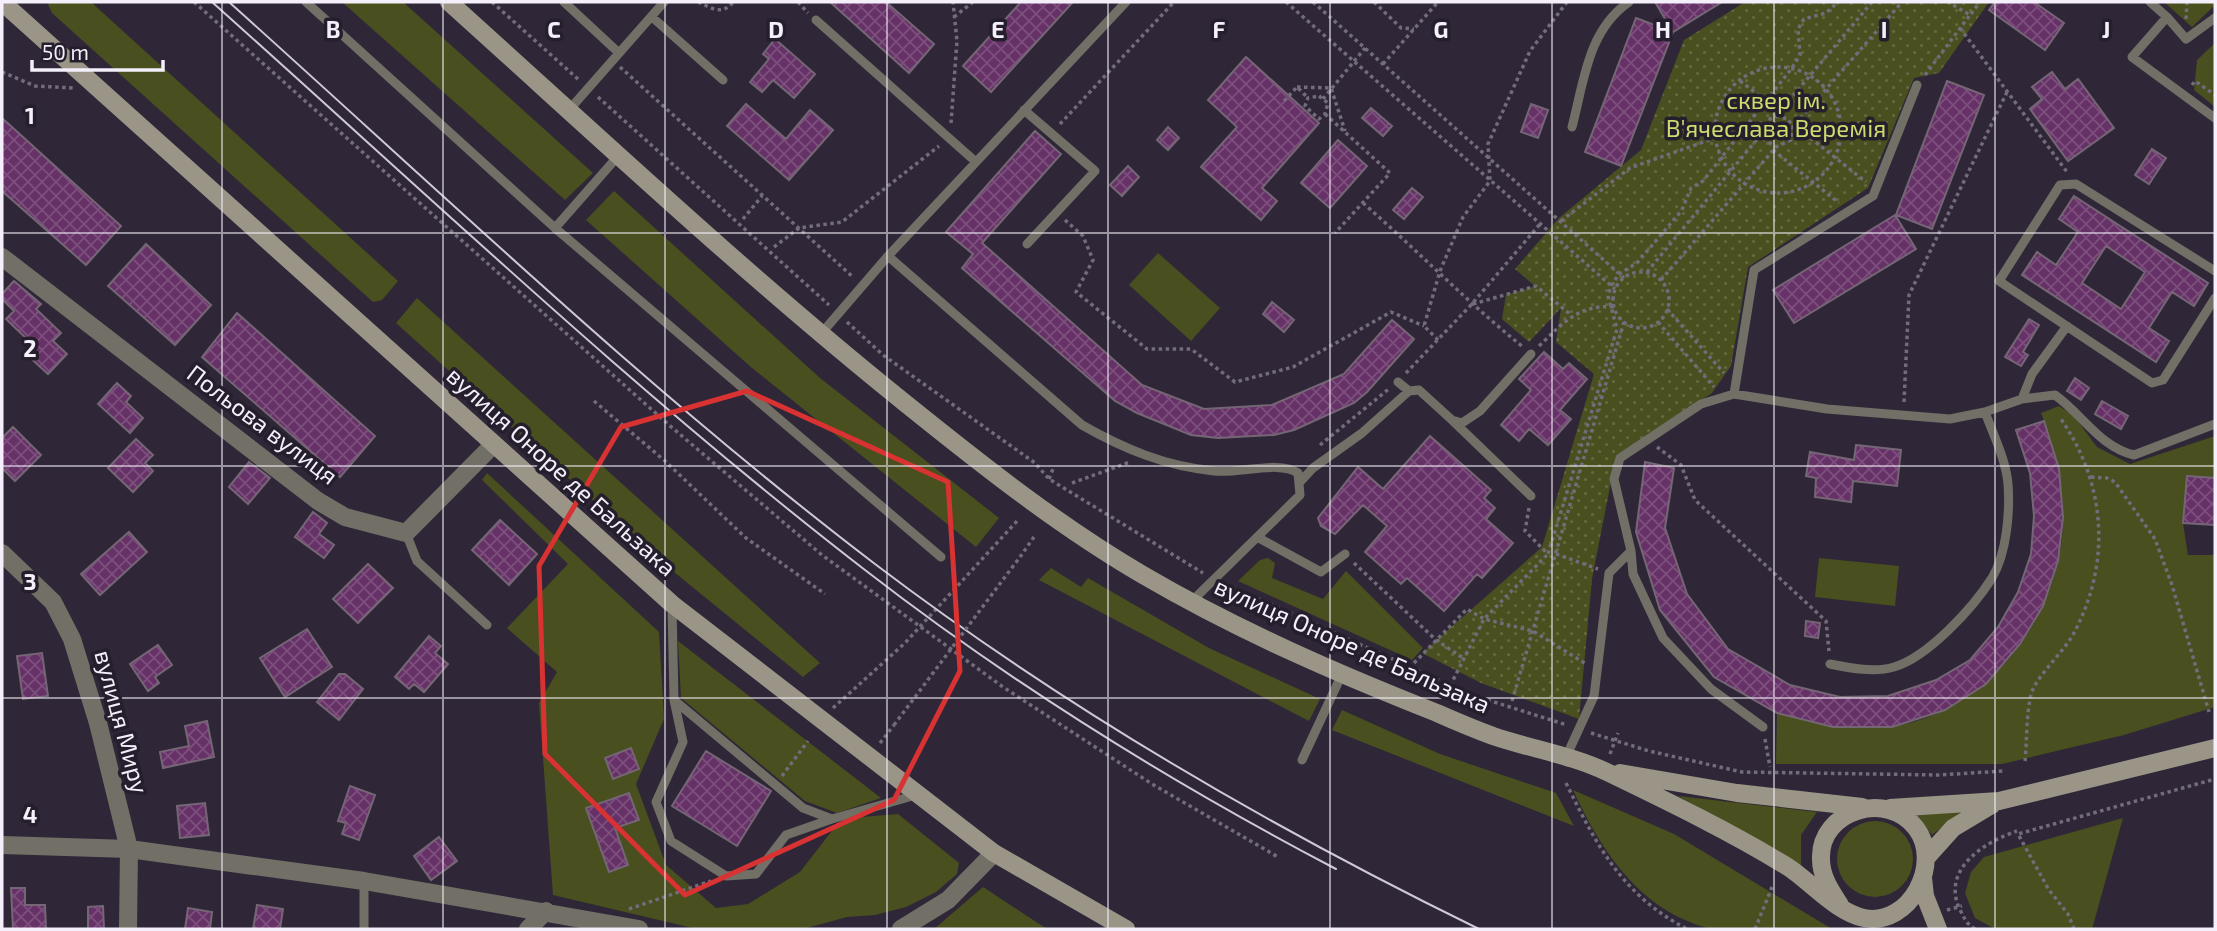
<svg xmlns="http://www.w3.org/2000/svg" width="2217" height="931" font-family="'Exo 2',sans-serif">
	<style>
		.grass { fill: #494f1e }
		.park { fill: url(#park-dots) }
		.building { fill: url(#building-cross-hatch); stroke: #756675; stroke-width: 2; fill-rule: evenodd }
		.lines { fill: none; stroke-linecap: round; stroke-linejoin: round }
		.path { stroke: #736c7b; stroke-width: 3.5; stroke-dasharray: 3.5 3.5; stroke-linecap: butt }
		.lane { stroke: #726f67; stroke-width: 9 }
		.street { stroke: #726f67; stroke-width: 18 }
		.secondary { stroke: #9b9588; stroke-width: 18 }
		.tram { stroke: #cfc9d5; stroke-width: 2 }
		.path-bridge { stroke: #736c7b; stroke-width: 3.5; stroke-dasharray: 3.5 3.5; stroke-linecap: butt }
		.marked { fill: none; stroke: #d83232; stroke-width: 5; stroke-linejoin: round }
		.grid { fill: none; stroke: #f4effa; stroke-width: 2; stroke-opacity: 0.55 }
		.labels { text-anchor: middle; stroke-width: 7; stroke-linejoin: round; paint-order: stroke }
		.park-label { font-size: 24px; fill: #cedc6e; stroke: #251e2d }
		.street-label { font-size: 24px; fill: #f4effa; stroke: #251e2d }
		.grid-label { font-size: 23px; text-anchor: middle; font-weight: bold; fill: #f4effa; stroke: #251e2d; stroke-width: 7; stroke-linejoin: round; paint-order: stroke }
	</style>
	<defs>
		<pattern id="park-dots" width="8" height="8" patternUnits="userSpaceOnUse" patternTransform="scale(1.75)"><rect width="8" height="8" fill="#494f1e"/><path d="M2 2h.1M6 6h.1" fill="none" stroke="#646940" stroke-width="1.8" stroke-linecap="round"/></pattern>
		<pattern id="building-cross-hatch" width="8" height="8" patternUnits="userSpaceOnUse" patternTransform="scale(1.75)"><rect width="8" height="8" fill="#663166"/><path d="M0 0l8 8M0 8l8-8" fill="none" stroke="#7c4f7d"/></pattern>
	</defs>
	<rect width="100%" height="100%" fill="#2f2737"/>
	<path class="grass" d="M50,2h41l307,279 -16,19 -9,2 -321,-289 -4,-9z
		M342,2h61l190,171 -28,27z
		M2164,2h51v3l-23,22z
		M2215,43v64l-21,-17 3,-30z
		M614,191l206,187 179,140 -23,29 -224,-179 -166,-148z
		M1158,253l62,55 -29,33 -62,-56z
		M417,298l403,365 -17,14 -145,-118 -262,-236z
		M2059,406l15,10 23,31 33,17 85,-28v42l-28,-2 -4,47 5,32h27v152l-91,28 -122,29h-226l1,-51c28,3 56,7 84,10 10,1 22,5 32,3 97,-13 171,-115 170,-210 0,-35 -9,-71 -22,-103z
		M487,473l172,159 5,87 -28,65 30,81 50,43 32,-4 52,-32 38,-49 24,-6 36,-3 61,49 -2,11 -21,18 -30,15 -31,8 -28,2 -44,12h-106l-144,-34 -14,-192 18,-31 -50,-44 61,-64 -86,-84z
		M1268,558l7,5 -3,15 51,21 23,-28 77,77 -11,12 -174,-79 22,-21z
		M1819,558l80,8 -4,40 -80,-9z
		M1051,568l30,19 7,-9 121,70 111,51 -11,22 -270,-141z
		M678,641l203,157 -44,15 -32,-12 -124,-103z
		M1342,710l98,44 116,39 18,33 -242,-96z
		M1573,790l101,44 158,95c-29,0 -58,0 -87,0 -11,0 -26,2 -37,-1 -69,-18 -107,-78 -135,-138z
		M1678,796l139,16 -16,23v31z
		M1963,811l-31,24 -16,-21z
		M2123,818l-31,111h-97l-20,-11 -10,-25 6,-21 13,-15z
		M1837 859a38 38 0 1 1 76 0a38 38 0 1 1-76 0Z
		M983,887l64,42h-113z"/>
	<path class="park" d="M1745,2h244l-50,71 -25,5 -46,110 -120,79 -17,99 -19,27 -96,63 -24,123 -13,140 -98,-36 -59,-30 120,-106 52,-173 -38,-32 5,-34 -32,34 -27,-23 4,-24 29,-9 -20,-17 44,-51 82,-68 43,-110z"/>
	<path class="building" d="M830,2h56l48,42 -25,29z
		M1021,2h52l-82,90 -28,-26z
		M1655,2h67l-49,30z
		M1995,2h39l30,21 -19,27 -56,-40z
		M1636,18l37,14 -52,134 -36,-14z
		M775,39l40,35 -21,24 -21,-18 -11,12 -12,-10 19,-23 -6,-5z
		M1246,57l73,66 -57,65 15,13 -16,19 -60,-53 36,-40 -29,-27z
		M2052,72l13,17 13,-10 36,49 -46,33 -38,-52 12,-10 -10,-12z
		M1947,81l37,14 -52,134 -36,-14z
		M746,104l40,35 24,-29 23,20 -44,50 -62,-54z
		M1531,104l17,6 -10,28 -17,-6z
		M1371,108l21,18 -9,10 -21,-18z
		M2,118l119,108 -35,39 -84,-74z
		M1168,127l11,11 -11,12 -11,-10z
		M1035,131l26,23 -79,89 160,142 62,24 68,-4 72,-31 48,-54 22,19 -47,53 -13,11 -60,27 -20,5 -56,3 -27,-3 -54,-22 -22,-12 -153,-133 11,-14 -27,-22z
		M1338,140l29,26 -37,42 -29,-25z
		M2152,149l14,9 -17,26 -14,-9z
		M1128,166l11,11 -17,19 -12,-11z
		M1412,188l11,9 -19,22 -11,-9z
		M2074,196l134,87 -14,23 -22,-14 -23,36 20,13 -13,21 -134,-87 15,-23 19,13 22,-33 -19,-13zM2106,246l39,26 -24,37 -39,-26z
		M1895,215l21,34 -122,74 -21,-33z
		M146,244l65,61 -36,40 -67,-59z
		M14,281l27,23 -5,5 25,24 -8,8 14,13 -19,20 -23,-21 8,-8 -27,-26 8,-8 -12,-12v-5z
		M1272,302l22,18 -10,12 -21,-18z
		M237,313l138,123 -35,41 -138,-120z
		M2029,319l10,6 -16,27 5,3 -7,11 -16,-9z
		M1544,352l19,17 6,-6 18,16 -27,31 11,9 -23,26 -19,-16 -10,12 -18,-16 30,-35 -12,-11z
		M2075,378l14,10 -8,12 -14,-9z
		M117,383l14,13 -5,6 17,16 -13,15 -32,-29z
		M2102,401l26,15 -7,13 -26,-15z
		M2044,421l15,48 4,48 -5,44 -15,45 -23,38 -34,40 -41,26 -53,17h-59l-56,-14 -63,-36 -54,-67 -24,-78 9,-70 29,6 -9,60 22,66 41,55 62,36 50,12 48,-1 48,-16 34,-20 28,-33 20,-35 13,-38 3,-38 -4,-43 -14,-43z
		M13,427l28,28 -26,26 -13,-13v-30z
		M1430,436l61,54 -7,8 11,10 -9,11 27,24 -31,35 -5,-4 -33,37 -37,-33 -6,6 -36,-32 22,-26 -24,-21 -28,29 -14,-8 -3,-8 40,-51 25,22z
		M136,439l17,16 -8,8 8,8 -20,21 -25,-24z
		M1856,445l45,5 -4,36 -44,-5 -2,21 -36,-5 1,-19 -10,-2 4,-24 44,8z
		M249,462l21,16 -22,26 -19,-17z
		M2187,476l28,2v47l-32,-2z
		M313,512l14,11 -8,11 15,11 -10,13 -29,-21z
		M500,520l37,34 -28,31 -37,-35z
		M129,532l18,20 -47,43 -19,-21z
		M368,564l25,24 -35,35 -25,-24z
		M1806,621l14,2 -2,15 -13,-2z
		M307,629l25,38 -47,30 -25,-39z
		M429,636l12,10 -6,7 13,11 -24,28 -10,-8 -5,5 -14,-12z
		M158,645l14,20 -17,12 4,6 -11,8 -18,-27z
		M42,653l6,43 -25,3 -6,-43z
		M339,674h6l18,15 -24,31 -22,-18z
		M207,721l7,36 -51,11 -3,-16 29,-6 -4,-20z
		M631,748l8,21 -26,10 -8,-21z
		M706,751l65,40 -34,55 -65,-40z
		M350,786l25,9 -16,45 -17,-6 4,-11 -8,-2z
		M629,793l10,27 -24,8 13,37 -19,7 -23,-64z
		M205,803l4,32 -29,3 -3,-32z
		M439,837l18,24 -26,19 -17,-24z
		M11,888h14v17h20l1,24h-33z
		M257,905l26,4 -3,20h-27z
		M103,906l1,23h-16v-22z
		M188,908l24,4 -2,17h-25z"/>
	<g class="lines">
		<path class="path" d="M194,2l475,423 153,130 181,132 149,97 126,73
			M492,2l87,78
			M698,2c14,6 24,14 35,0
			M798,2l10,11
			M1286,2l329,287
			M1313,2l311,276
			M1374,2l27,26 13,1
			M1971,14l9,-12
			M954,17l19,-15
			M2186,19l1,-17
			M1960,28l107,144
			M1383,64l55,-62
			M1715 130a63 63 0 1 1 126 0a63 63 0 1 1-126 0Z
			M620,67l234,211
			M2,72l33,14 39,2
			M1925,75l45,-60 -22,-13
			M1740,81l40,30
			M2192,85l3,-4 20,14
			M1297,87l34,1 14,43
			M1319,96l9,7 -3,11 -6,5 -14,-13 3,-8z
			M598,97l231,208
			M1323,99l42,-51
			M1284,101l13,-14 11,11
			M1325,114l65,59 -55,60
			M1776,116l12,3 5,8
			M951,123l6,-82 -4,-39
			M1060,124l114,-122
			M1794,125l72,57
			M1773,150l66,53
			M1363,203c54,47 104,99 160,144
			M743,219l19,-23
			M1065,220l18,16 10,24 -17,32 71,57h44l44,33 58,-15 98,-55 33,14
			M1561,221l69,-53 85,-30 48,-6 2,8 11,7
			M774,247l25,-19 43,-6 97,-76
			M1647,272l116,-140 3,-11 10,-5 96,-114
			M1613 300a28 28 0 1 1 56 0a28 28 0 1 1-56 0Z
			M1661,280l115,-133 15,-7 2,-13 109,-125
			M1473,304l63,-18 35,29
			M1667,309l57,64
			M847,322l36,33 152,108 14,16 154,94
			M1658,322l56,65
			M1438,340l-14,-14 16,-55 23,-54 27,-36 -2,-37 42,-93 37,-49
			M1539,346c24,-23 40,-42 75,-39
			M1406,373l65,-68 69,-81
			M594,401l71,60 81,77 79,56
			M1904,402l5,-107 98,-203
			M1320,445l70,-57
			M1657,447l24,18 14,35 131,121 3,30
			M2091,477l16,1 8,4 40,57 17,46 37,127
			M1049,479l4,-10
			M1072,483l58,-21
			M1529,508l-4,23 23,23 69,-225 -9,-33 3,-10 8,-12 18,-11 45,-53 9,-22 12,-7 89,-113 8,-13 -2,-26 6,-10 22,-6 12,-11
			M1556,554l42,15
			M1020,557l16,-23
			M1354,563l82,77 27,18
			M1225,584l250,112 92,29
			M1414,663l53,-54 17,10 49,12 53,33
			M1447,692l37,-73 64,-65
			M1512,701l112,-379
			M833,708l72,-65 113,-123
			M1591,733l58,18 93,21 197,3 64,-4
			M1765,739l5,28
			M880,743l14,-18
			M1610,754l8,-21
			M2025,761c2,-17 1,-60 9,-74 11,-20 30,-35 41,-56 36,-69 31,-147 -14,-212
			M782,776l26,-35
			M1566,783c31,63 56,112 121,146
			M629,909l82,-28
			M1947,910l15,-4
			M1755,929l17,-42
			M1975,929c-9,-5 -11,-12 -16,-21 -17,-40 26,-66 58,-77
			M2074,929l-6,-15 -19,-24 -31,-56 197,-55"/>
		<path class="lane" d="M306,2l249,226 386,329
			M564,2l55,51
			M2150,2l17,15
			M652,17l71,63
			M2215,18l-29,21 -19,-22 -35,40 83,61
			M816,20l160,142
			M569,110l95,-108
			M1024,110l71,61 -68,73
			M1572,127c12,-46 16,-97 57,-125
			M555,228l64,-73
			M888,256l194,169c42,24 83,41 132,46 24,3 66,-11 84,2l2,22 -108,106
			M2215,271l-139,-87 -16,1 -61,96 153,102 11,-3 52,-82
			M820,335l68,-79 238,-254
			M1398,382l11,9
			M1734,394l20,-124 119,-74 44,-111
			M2022,399l10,-25 35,-48
			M1453,421l78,75
			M1300,482l13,-14 49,-35 47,-42 10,-1 33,30 10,3 18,-12 51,-57
			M406,533l11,28 70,64
			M1257,537l64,35 24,-18
			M672,606l2,94 129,108 29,11 84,-24
			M1830,664c20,4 44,9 64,3 34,-10 79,-59 98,-89 15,-25 18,-67 16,-94 -2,-24 -15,-50 -23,-72l37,-13 33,-4c28,20 45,52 79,60l81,-31
			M674,700l9,42 -27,60 15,39 55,35 30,-2 30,-39 46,-16
			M1763,727l-52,-38 -48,-51 -30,-64 -2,-23 -17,-72 6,-21 81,-54 33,-10 93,15 123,10 35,-7
			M1566,757l28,-61 15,-123 22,-22
			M1302,760l40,-86
			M364,881v48"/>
		<path class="street" d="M2,257l316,244 27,16 61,16 87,-88
			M2,553l51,49 19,37 26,84 31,126 -1,80
			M2,845l127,4 235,32 275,48
			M528,929l18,-18
			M901,929l47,-29 46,-47"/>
		<path class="secondary" d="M2,2l670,602 322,249 132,76
			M449,2c151,136 298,274 456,401 77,62 154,123 238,172 94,55 193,98 294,138 18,8 37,16 56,23 38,13 79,19 116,37 60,29 122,59 179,94 23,15 48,45 76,51 46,9 79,-55 52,-90 -28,-38 -97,-18 -95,31 0,18 10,32 19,46
			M1620,773l117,20 125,14
			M1890,808l109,-7 216,-53
			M1927,857l26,-29 40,-24
			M1923,878l2,18 13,33"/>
		<path class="tram" d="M212,2c215,192 425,392 653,568 147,114 307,213 471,299
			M229,2c212,190 419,389 646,562 187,142 393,262 604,365"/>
		<path class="path-bridge" d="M894,725l126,-168"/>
	</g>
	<path class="marked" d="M747,391l201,91 12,189 -66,129 -209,95 -140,-141 -6,-188 82,-139z"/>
	<path class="grid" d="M222,2v927M443,2v927M665,2v927M887,2v927M1108,2v927M1330,2v927M1552,2v927M1774,2v927M1995,2v927M2,233h2213M2,466h2213M2,698h2213"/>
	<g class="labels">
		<g class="park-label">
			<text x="1776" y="109">сквер ім.<tspan x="1776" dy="28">В'ячеслава Веремія</tspan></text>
		</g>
		<g class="street-label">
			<text transform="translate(262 425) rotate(37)" y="8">Польова вулиця</text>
			<text transform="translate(561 472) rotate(42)" y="8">вулиця Оноре де Бальзака</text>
			<text transform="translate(1352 646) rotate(24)" y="8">вулиця Оноре де Бальзака</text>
			<text transform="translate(121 722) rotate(75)" y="8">вулиця Миру</text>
		</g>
	</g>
	<g class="grid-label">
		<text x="333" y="38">B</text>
		<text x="554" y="38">C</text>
		<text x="776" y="38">D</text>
		<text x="998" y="38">E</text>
		<text x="1219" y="38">F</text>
		<text x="1441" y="38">G</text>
		<text x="1663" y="38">H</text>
		<text x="1884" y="38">I</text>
		<text x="2106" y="38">J</text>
		<text x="30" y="124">1</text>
		<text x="30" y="357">2</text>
		<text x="30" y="590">3</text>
		<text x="30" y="823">4</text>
	</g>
	<rect width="2217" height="931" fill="none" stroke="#f4effa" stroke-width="7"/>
	<path d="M32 60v10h131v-10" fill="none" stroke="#f4effa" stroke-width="3.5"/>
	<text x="42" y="60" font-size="21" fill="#f4effa" stroke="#251e2d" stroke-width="5" paint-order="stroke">50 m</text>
</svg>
